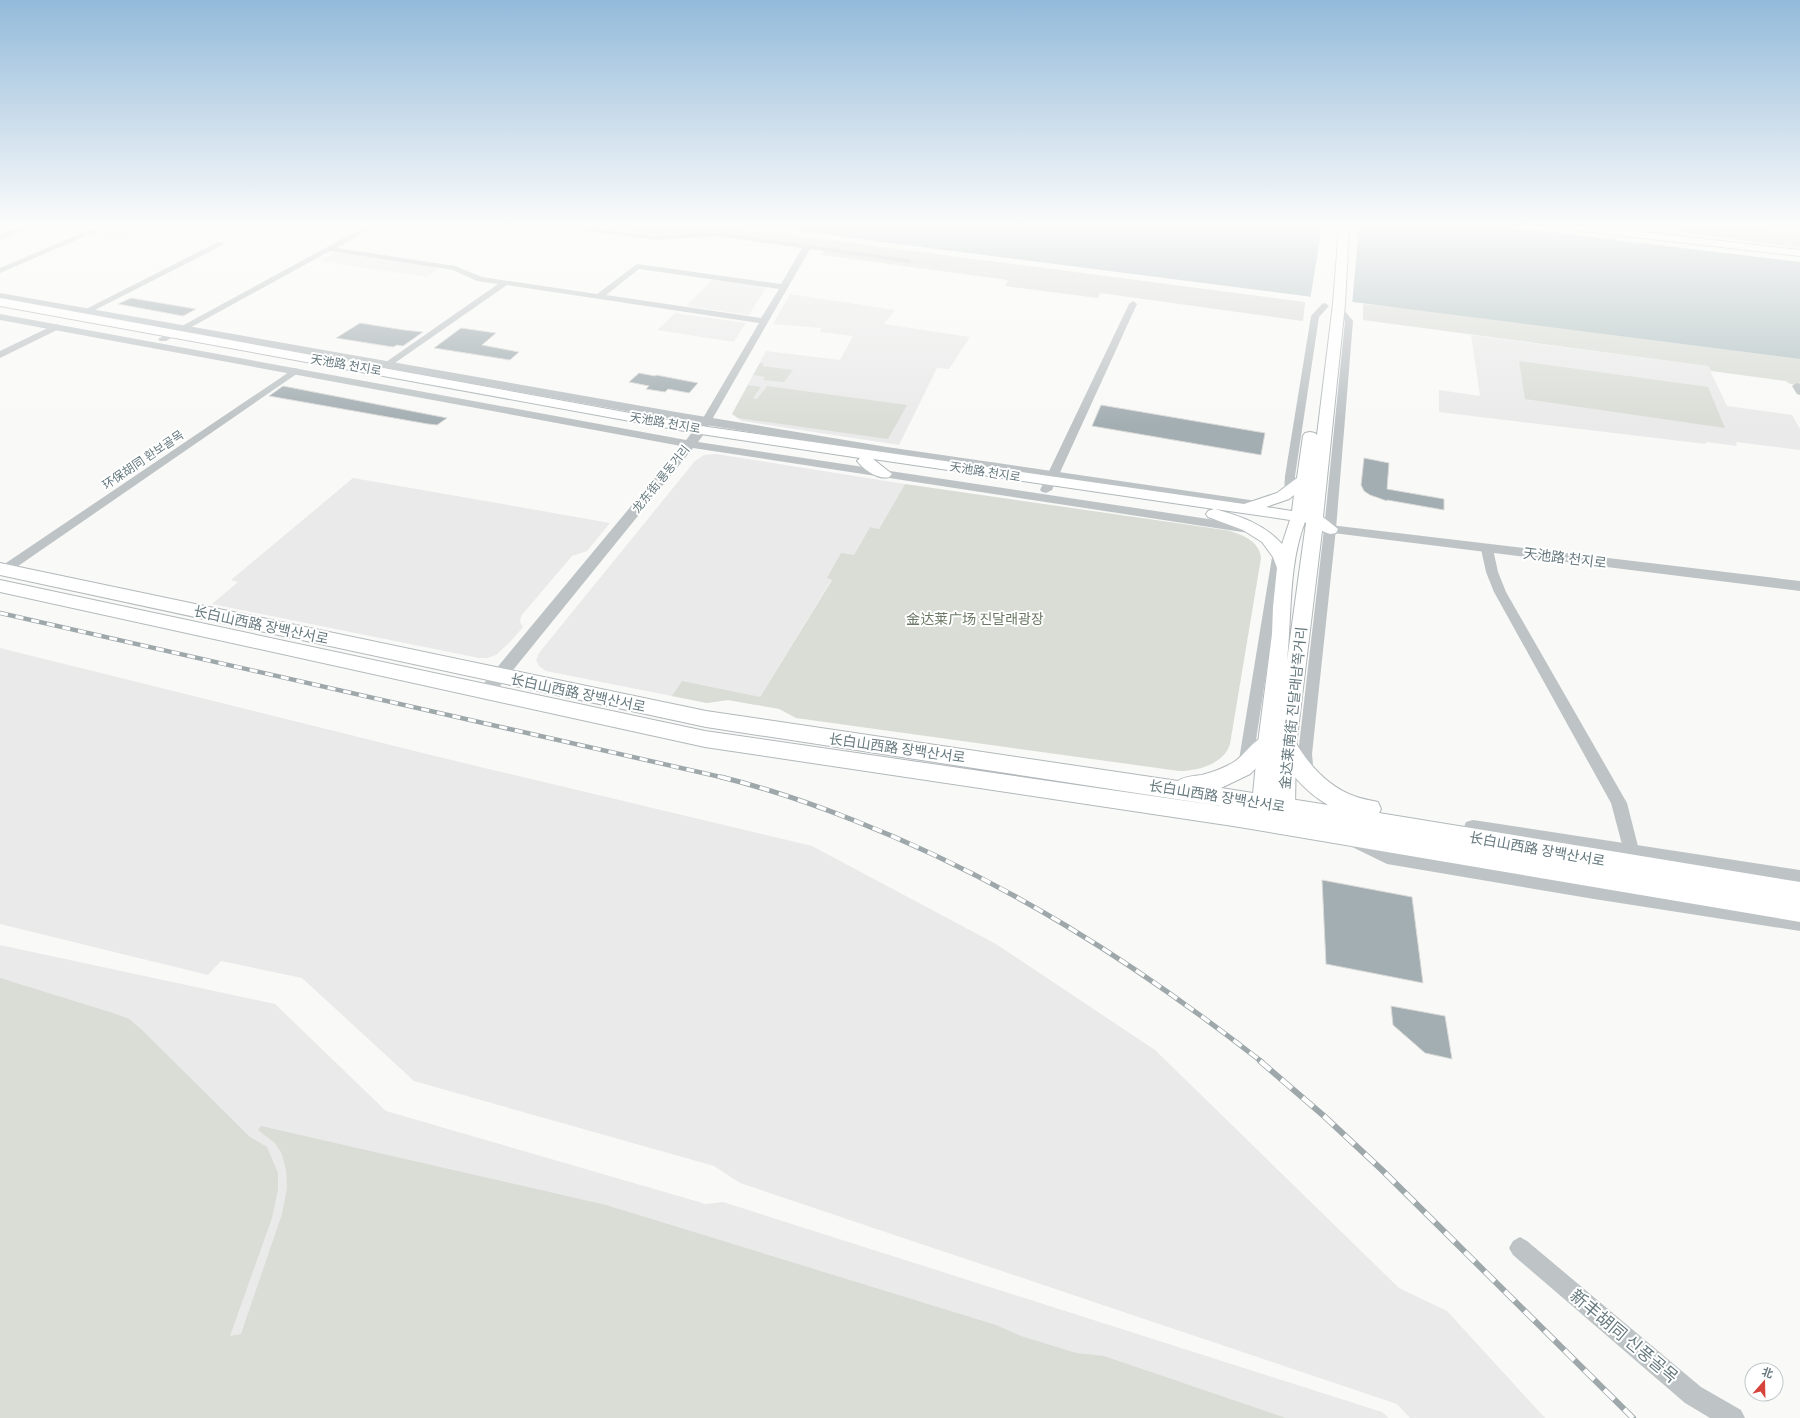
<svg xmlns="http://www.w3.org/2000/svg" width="1800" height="1418" font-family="Ubuntu,'Noto Sans SC','Noto Sans KR',sans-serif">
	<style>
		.built { fill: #eaeaea }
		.green { fill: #daddd6 }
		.water { fill: #b4c3c4 }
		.pier { fill: #f9f9f7 }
		.building { fill: #a3aeb2; stroke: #dbdad9 }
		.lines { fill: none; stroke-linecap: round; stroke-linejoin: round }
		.secondary-casing { stroke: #b1b8bb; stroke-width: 2 }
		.primary-casing { stroke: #b2b8bb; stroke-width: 2 }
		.minor { fill: #bec4c6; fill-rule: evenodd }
		.tertiary { fill: #bec4c6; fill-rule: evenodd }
		.secondary { fill: #fff; fill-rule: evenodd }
		.primary { fill: #fff; fill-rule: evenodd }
		.rail-far2-casing { stroke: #9ea8ab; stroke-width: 4.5 }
		.rail-far1-casing { stroke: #9ea8ab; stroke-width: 5 }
		.rail-casing { stroke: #9ea8ab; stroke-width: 6 }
		.rail-far2 { stroke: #fff; stroke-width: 3; stroke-dasharray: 8; stroke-linecap: butt }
		.rail-far1 { stroke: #fff; stroke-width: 3.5; stroke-dasharray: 10; stroke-linecap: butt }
		.rail { stroke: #fff; stroke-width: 4.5; stroke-dasharray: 14; stroke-linecap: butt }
		.labels { text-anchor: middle; stroke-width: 4; stroke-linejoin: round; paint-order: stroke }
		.far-street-label { font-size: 12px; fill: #66797f; stroke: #fff }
		.street-label { font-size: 14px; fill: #66797f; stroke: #fff }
		.park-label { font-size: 14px; fill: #6b7865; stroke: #fff }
		.near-street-label { font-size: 17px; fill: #66797f; stroke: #fff }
	</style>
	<rect width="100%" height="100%" fill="#f9f9f7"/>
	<path class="built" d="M103,227h48l-30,14 -36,-6z
		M336,252l105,15 -15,10 -106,-16z
		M714,278l53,8 -18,29 -63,-9z
		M790,294l105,16 -11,14 86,13 -21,32 -12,-1 -38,77 -157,-24 -10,-7 34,-63 74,9 13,-24 -33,-4 1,-4 -48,-4z
		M675,313l71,10 -12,19 -77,-12z
		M1471,335l237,31 19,40 65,9 8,14v21l-64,-8 1,4 -31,-4v2l-267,-32v-22l41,6z
		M716,454l189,30 -26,45 -9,-2 -16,28 -27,23 5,1 -77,126 -27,-5 -21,3 -161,-32 -7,-5 -3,-6 3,-7 156,-192 9,-6z
		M353,478l144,25 113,20 -23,28 -15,5 -51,60 -1,6 3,5 -12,14 -15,14 -9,3h-8l-267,-54 26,-22 -7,-2z
		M0,648l447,111 365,87 184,98 159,106 244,238 48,23 98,107h-135l-13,-14 -657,-221 -26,-17 -300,-85 -112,-103 -81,-17 -13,14 -208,-51z
		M0,945l275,59 111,107 320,93 17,-2 659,210 7,6h-1389z"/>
	<path class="green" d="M592,227h137l576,75 -2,19 -203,-28 -2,5 -93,-12 3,-6 -186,-25 3,-8 -111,-15 -57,3z
		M1641,227h111l48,5v16z
		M1363,304l60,6 377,49v27l-10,-2 -4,-3 -75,-10 -3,-5 -345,-46z
		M1519,361l189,26 17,41 -200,-29z
		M760,363h4l-2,3 31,4 -9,12 -21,-2 2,-3 -12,-2z
		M748,385l13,2 -8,11 4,1 10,-13 140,19 -19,34 -150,-21 -6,-4z
		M905,484l320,46c15,3 35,11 36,28l-31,186c-6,20 -32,27 -51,27l-383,-53 -17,-9 -51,-9 -21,3 -35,-7 10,-15 78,16 72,-117 -5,-2 14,-25 13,2 16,-28 9,2z
		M0,978l116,36 13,5 12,10 109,108 17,10 11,26v17l-6,28 -42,118 11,-2 41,-120 5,-26 -1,-18 -4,-16 -7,-11 -17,-13 3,-4 345,79 390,120 25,11 55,17 28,3 182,62h-1286z"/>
	<path class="water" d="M764,227h744l292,35v97z"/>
	<path class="pier" d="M1322,227h37l-7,78 -42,-5z"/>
	<path class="building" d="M131,298l65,11 -13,7 -65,-12z
		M360,323l44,7 19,2 -20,14 -6,-1 -4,2 -57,-9z
		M461,328l35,5 -14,12 37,7 -9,8 -76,-12z
		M639,373l16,3 1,-1 42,8 -9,10 -21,-4 -3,3 -19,-3 3,-3 -20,-4z
		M283,386l77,15 87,17 -10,7 -9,-1 -159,-28z
		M1101,405l164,28 -4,22 -169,-29z
		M1364,458l25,5 -2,26 57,10v11l-57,-10v1l-17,-6 -6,-4 -3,-6z
		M1322,880l90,17 11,86 -97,-19z
		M1391,1006l54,10 7,43 -27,-6 -32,-28z"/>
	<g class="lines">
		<defs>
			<path id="secondary" d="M1339,227h10l-4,77 -22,213 15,12 -2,4 -6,1 -8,-3 -26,215 -1,61 -14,21 -8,3 -11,-5 -10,-22 6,-61 14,-109 1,-27 4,-39 -4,-11 -11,-15 -19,-12 -35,-13 -2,-3 2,-3 6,-2 -341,-50 19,15 -3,3c-10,3 -25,-7 -32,-16l3,-3 -159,-24 -701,-128v-8l701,128 543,78 33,-11 20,-15 6,-42 2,-3 5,-1 5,1 2,2 16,-131zM1294,495l-2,16 -26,-4 23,-8zM1215,509l75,11 -8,24c-18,-20 -42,-28 -67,-35zM1305,522l1,1 -19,138c5,-46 1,-95 18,-139z
				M1568,227h32l200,23v6l-227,-26z"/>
			<path id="primary" d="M0,563l706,148 472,70c7,-5 16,-5 24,-6 11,-3 22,-7 32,-13 15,-10 23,-31 42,-25l2,3 8,-2 8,2c14,24 33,46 60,56 7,3 16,4 24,6l3,7 -2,4 421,69v40l-567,-96 -528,-79 -705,-155v-12l705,151 516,75 -515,-79 -706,-152zM1276,749c13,23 28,42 52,56l-107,-17 29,-14z"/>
		</defs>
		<use href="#secondary" class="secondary-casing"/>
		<use href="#primary" class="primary-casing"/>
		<path class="minor" d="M20,227h10l-30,13v-5z
			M96,227h10l-106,46v-5z
			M364,227h9l-36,21 118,18 27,11 115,17 40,-30 144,20 21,-36 -85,-12 -61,4 -88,-11 -4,-2h21l71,9 61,-4 191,27 4,2 -4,2 -98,-14 -104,181 -5,3 -5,-3 63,-107 -252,-38 -128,89 -3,-1 -2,-2 2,-2 122,-85 -21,-3 -24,-11 -123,-19 -164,90h-6l-2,-2zM639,269l140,20 -18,29 -155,-23z
			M218,242h3l4,2 -136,69h-6l-1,-2z
			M1133,301l4,3 -85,186 -6,3 -4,-1 -2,-2 89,-186z
			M1325,303l4,3 -10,11 -24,159 1,16 -6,3 -6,-3 1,-16 26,-160 11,-12z
			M1338,305l3,1 12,15 -17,208 -24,225 2,21 -2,4 -5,2 -5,-2 -2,-4 -2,-21 26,-225 21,-208 -11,-13z
			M56,324l3,1 1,2 -1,2 -59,29v-7z
			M295,368l3,1 2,2 -2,2 -290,200h-8v-6z
			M1797,383l3,1v11l-3,-1 -5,-8z
			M1487,545l4,1 2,3 5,23 8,20 121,211 15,59 -2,5 -6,2 -6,-2 -17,-64 -117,-211 -8,-20 -5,-23 2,-3z
			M1279,547l4,1 2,3 -33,215 -2,4 -5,2 -5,-2 -2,-4 35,-215 2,-3z
			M1520,1237l7,4 174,146 40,23 4,8h-35l-25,-15 -172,-148 -4,-7 4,-7z"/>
		<path class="tertiary" d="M0,293l676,119 211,35 370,54 5,1 2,3 -2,3 -5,1 -370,-54 -211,-35 -676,-121z
			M0,314l686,126c6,-7 10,-15 19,-13l2,3 -9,12 557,84 5,1 2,3 -2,3 -5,1 -562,-86 -201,248 -6,2 -6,-2 -2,-4 2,-4 201,-242 -681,-126z
			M1330,525l470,56v10l-475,-59 -2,-3 2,-3z
			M1473,820l327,50v16l-327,-52 -7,-2 -2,-5 2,-5z
			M1355,832l35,17 204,34 206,30v18l-206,-32 -207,-35 -39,-19 -3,-5 3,-5z"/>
		<use href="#secondary" class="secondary"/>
		<use href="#primary" class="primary"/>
		<defs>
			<path id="rail-far2" d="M0,613l725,165"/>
			<path id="rail-far1" d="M721,777c45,11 89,26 132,43 151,59 282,143 409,242"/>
			<path id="rail" d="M1260,1061l64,55 58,54 251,248"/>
		</defs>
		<use href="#rail-far2" class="rail-far2-casing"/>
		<use href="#rail-far1" class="rail-far1-casing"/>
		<use href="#rail" class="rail-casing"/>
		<use href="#rail-far2" class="rail-far2"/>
		<use href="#rail-far1" class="rail-far1"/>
		<use href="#rail" class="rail"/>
	</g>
	<linearGradient id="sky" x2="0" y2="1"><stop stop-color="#93bada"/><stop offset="0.53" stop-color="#fcfcfb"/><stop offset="1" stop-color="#fcfcfb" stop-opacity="0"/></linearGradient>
	<rect width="1800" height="425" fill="url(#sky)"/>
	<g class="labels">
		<g class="far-street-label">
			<text transform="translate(346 365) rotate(10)" y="4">天池路 천지로</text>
			<text transform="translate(665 423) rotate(10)" y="4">天池路 천지로</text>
			<text transform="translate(143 460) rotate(-34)" y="4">环保胡同 환보골목</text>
			<text transform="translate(985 472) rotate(9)" y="4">天池路 천지로</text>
			<text transform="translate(661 479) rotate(-51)" y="4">龙东街 룡동거리</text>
		</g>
		<g class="street-label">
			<text transform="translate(1565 558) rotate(7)" y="5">天池路 천지로</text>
			<text transform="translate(261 625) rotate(12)" y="5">长白山西路 장백산서로</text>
			<text transform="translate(578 693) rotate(12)" y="5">长白山西路 장백산서로</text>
			<text transform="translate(1293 708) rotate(-84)" y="5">金达莱南街 진달래남쪽거리</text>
			<text transform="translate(897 748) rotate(8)" y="5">长白山西路 장백산서로</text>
			<text transform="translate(1217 796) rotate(9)" y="5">长白山西路 장백산서로</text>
			<text transform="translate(1537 849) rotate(10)" y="5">长白山西路 장백산서로</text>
		</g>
		<g class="park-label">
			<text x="975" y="624">金达莱广场 진달래광장</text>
		</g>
		<g class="near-street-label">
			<text transform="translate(1624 1336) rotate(40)" y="6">新丰胡同 신풍골목</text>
		</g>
	</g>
	<g transform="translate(1764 1382) rotate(20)"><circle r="19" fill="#ffffff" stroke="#c2c9cc"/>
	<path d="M0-3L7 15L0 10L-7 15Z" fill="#d6433a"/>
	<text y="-6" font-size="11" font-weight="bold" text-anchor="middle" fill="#66797f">北</text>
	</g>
</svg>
